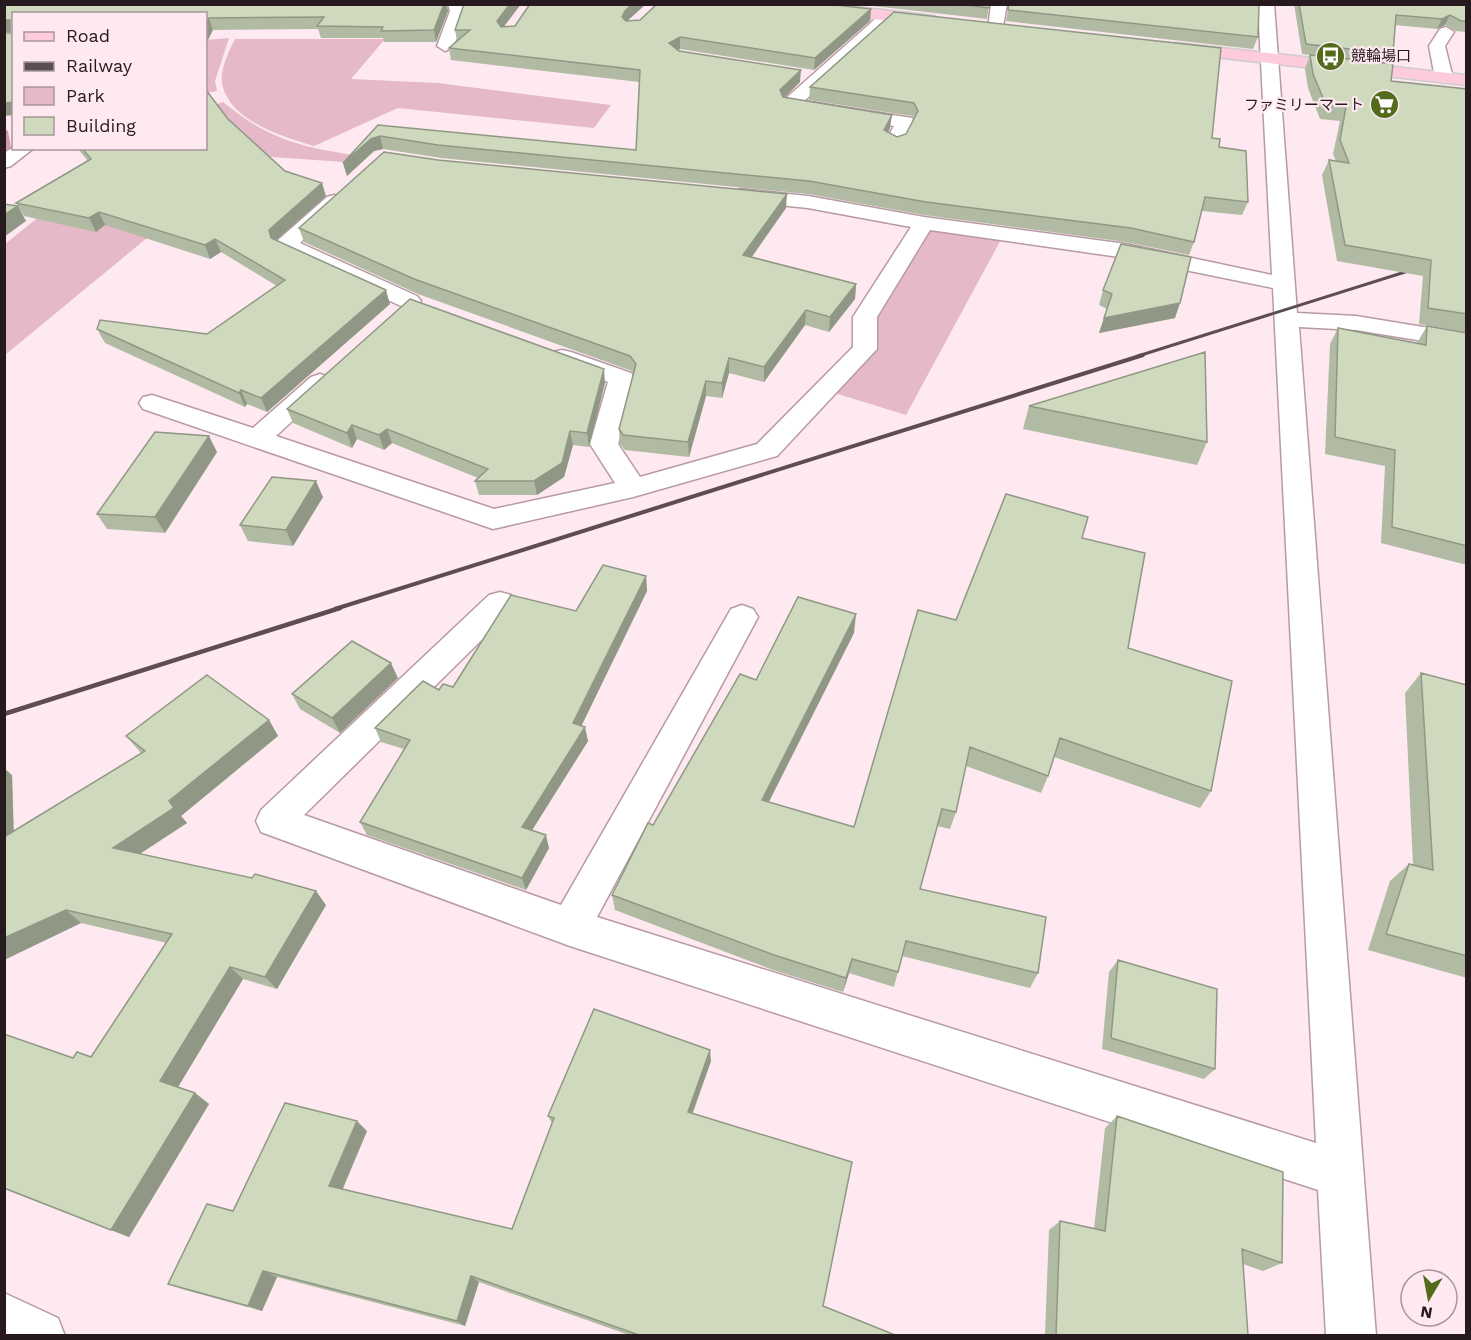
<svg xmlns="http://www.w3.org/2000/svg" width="1471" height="1340" font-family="'Work Sans','Noto Sans JP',sans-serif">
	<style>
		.green { fill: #e5b9c7 }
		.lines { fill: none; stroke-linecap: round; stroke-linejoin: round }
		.stream { fill: #d09aac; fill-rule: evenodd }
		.minor-casing { stroke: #b89aa3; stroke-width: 3 }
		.major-casing { stroke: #cfcdce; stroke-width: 3 }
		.minor { fill: #fff; fill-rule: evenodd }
		.major { fill: #fdcbdc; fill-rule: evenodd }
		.rail-far2 { stroke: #5b4d51; stroke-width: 3 }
		.rail-far1 { stroke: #5b4d51; stroke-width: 4 }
		.rail { stroke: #5b4d51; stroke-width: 4.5 }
		.wall { fill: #b1bba3 }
		.shaded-wall { fill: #909885 }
		.building { fill: #ced9be; stroke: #909885; stroke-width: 1.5 }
		.labels { text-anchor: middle; stroke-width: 4.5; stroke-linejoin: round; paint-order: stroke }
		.far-poi-label { font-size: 15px; fill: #261a1e; stroke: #fde9ef; text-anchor: start }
	</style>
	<rect width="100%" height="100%" fill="#fde9ef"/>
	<path class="green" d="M229,38l-14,43 2,10 -11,2v-53z
		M235,39h150l-34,40 87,4 173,22 -17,23 -196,-20 -84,38c-32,-10 -85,-25 -92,-63 -2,-14 7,-32 13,-44z
		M223,102c46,38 78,45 136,54l-15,6 -100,-7 -38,-47z
		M45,212l108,21 -148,122v-111z
		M924,223l80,11 -98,181 -81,-25 40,-41v-32z"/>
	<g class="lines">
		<path class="stream" d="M4,129l4,2 3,17 -7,4z"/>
		<defs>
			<path id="minor" d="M448,4h16c3,12 -7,44 -19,47l-8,-5 13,-35z
				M991,4h16l-5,28h-12l-2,-3z
				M1258,4h16l23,309 59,3 110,18v14l-110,-18 -57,-3 77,1009h-50l-8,-146 -748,-244 -309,-114 -5,-11 5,-11 228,-215 11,-3 11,3 5,8 -5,8 -207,204 257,90 170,-296 11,-4 11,4 5,8 -161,300 719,226 -43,-855 -147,-30 -196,-28 -53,87v32l-100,107 -144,41 -140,32 -350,-120 -4,-6 4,-6 9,-2 101,33 58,-51 9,-3 9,3 4,5 -4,5 -53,49 218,73 121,-26 -25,-39 18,-62 -55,-20 -3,-5 3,-5 9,-2 9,2 60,21 4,5 -17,66 22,33 117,-33 96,-97v-30l58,-90 -103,-19 -67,-7 -7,-2 -3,-4 3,-4 7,-2 67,7 116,21 202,27 146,31z
				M888,11l6,2 2,3 -2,3 -90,82 108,17 2,4 -12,24h-14l-3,-4 9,-16 -110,-18 -3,-4 3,-4 98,-87z
				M1446,27l8,5 -9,14 8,32 -9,5 -9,-5 -6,-32 11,-17z
				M14,147l20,1 -23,18 -7,2v-15z
				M334,195l7,2 3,4 -44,42 117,53 4,5 -4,5h-16l-123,-56 -3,-5 3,-5 49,-43z
				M4,1293l54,25 7,18h-61z"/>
			<path id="major" d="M778,4h52l104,12 8,5 -8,5 -149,-17z
				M1176,43l290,32v10l-296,-33 -2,-4z"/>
		</defs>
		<use href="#minor" class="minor-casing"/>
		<use href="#major" class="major-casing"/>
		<use href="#minor" class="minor"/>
		<use href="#major" class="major"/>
		<path class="rail-far2" d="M1138,356l283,-89"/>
		<path class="rail-far1" d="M335,609l808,-254"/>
		<path class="rail" d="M4,714l336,-106"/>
	</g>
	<path class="wall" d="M4,4h443l1,7 -12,31h-52l-1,-4h-62l-3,-9 -105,1 -7,-16 -196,19z
		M521,4l-17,22h11l131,-22 -19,17 244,-12 -1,12 -56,49 -134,-21 -2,1 122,32 -15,15 105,31 -2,4 9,5 9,-3 8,-16 -2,-2 -103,-16 1,-13 402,51 7,9 29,55 -6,13 -41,-4 -7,31 -5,13 -63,-13 -202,-27 -116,-21 -367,-36 -58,-9 -9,2 -27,25 -4,-13 35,-38 258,25 3,-68 -188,-22 -2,-12 8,-7 -2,-11 9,-25z
		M856,4h133l-2,15z
		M1009,4l249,33 -5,12 -247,-28z
		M1294,4h173v28l-11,-1 -11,-6 -8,4 -42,-4 -2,29 -5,10 3,17 76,8v476l-86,-22 4,-77 -60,-12 5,-110 8,-16 79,15 10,-17 39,7v-1l-47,-8 4,-48 -86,-15 -15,-86 7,-15 7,1 -3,-7 7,-33 -20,-2 -12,-31 -3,-19 5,-14 17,2 -25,-3z
		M228,119l57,52 41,25 -49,44 113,64 -123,108 -20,-8 -2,3 -140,-64 -8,-14 110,5 70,-48 -56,-34 -11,7 -105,-34 -9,7 -72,-16 -8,-13 72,-42 -11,-13h129z
		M438,160l348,48 -34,49 104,27 -1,15 -26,33 -24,-7 -41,57 -35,-9 -7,25 -16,-2 -17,61 -64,-7 -5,-6 -1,-15 14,-56 -1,-2 -214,-77 -114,-52 -5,-14z
		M1103,290l72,28 -76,15 8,-24 -8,-4z
		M605,383l-16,64 -16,-2 -9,32 -27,18h-58l-4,-14 3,-3 -86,-35 -8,7 -27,-11 -5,9 -59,-25 -6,-14z
		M1029,406l178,36 -10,23 -174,-36z
		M217,452l-52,81 -58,-4 -10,-15z
		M323,497l-30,49 -45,-5 -8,-16z
		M1082,538l46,110 83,143 -11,17 -146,-51 -6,19 -7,17 -75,-27 -10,46 -6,17 -13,-3 -17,63 118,84 -8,15 -128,-32 -8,31 -45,-14 -6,19 -70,-22 -158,-60 -3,-15 41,-70 103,-145 98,-47 -85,169 85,25 102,-207z
		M646,576l1,15 -66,135 7,15 -56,89 17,18 -23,42 -159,-55 -7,-13 44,-73 -23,-7 -6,-14 64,-38 14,-3 123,-76z
		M1421,673l46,12v293l-99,-28 22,-69 19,-17 4,1 -8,-172z
		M398,678l-58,55 -40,-24 -8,-15z
		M269,720l9,16 -97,80 6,7 -47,31 186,51 -49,84 -34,-10 -65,108 17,6 14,11 -80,133 -125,-48 69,-131 18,-1 76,-114 -86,-20 -77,37 8,-185 2,57 127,-79 -15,-17z
		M1118,960l97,109 -11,10 -102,-30 7,-77z
		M711,1061l-18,52 130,193 72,29h-266l-150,-53 -14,44 -188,-49 -15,34 -77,-21 -17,-6 65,-73 134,-80 -24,58 169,40 40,-106 -4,-7z
		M1117,1116l165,147 -19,8 -20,-7 5,71h-203l4,-105 11,-9 34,8 11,-101z"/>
	<path class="shaded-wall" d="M444,4h2l2,7 -12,31 -2,-12z
		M510,4h11l-22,29 -2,-12z
		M632,4h14l-20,18 -4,-5 3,-6z
		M871,9l-1,12 -56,49 1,-12z
		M1450,15l-5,10 -8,4 5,-10z
		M209,18l4,12 -7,14v-19z
		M4,20h6l4,12h-10z
		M680,37v12l-10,6 -1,-12z
		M801,70l-1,12 -21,21 1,-13z
		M14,102v13l-10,1v-13z
		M892,115l-2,13 -7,15 1,-13z
		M380,136l3,13 -9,2 -27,25 -4,-13 28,-24z
		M322,183l4,13 -53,47 -4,-13z
		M787,194l-1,14 -43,61v-14z
		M18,206l8,15 -22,16v-22z
		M99,212l6,13 -9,7 -7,-14z
		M215,239l6,13 -11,7 -5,-14z
		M856,284l-1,15 -26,33 1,-15z
		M386,290l4,14 -123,108 -6,-14z
		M1180,303l-5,15 -76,15 5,-15z
		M806,310l-1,15 -41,57v-15z
		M729,358v15l-7,25v-15z
		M604,369l1,14 -16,64 -2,-14z
		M706,381v15l-17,61 -1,-15z
		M241,390l6,14 -2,3 -6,-14z
		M352,425l5,14 -5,9 -5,-15z
		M387,429l5,14 -8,7 -5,-15z
		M570,431l3,14 -9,32 -27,18 -3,-14z
		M209,436l8,16 -52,81 -10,-16z
		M316,481l7,16 -30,49 -7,-16z
		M646,576l1,15 -71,146 -3,-14z
		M856,614l-2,19 -93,184 1,-17z
		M391,663l7,15 -58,55 -8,-15z
		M269,720l9,16 -97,80 6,7 -60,39 -14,-14 56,-47z
		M585,727l3,14 -62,99 -4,-13z
		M4,768l8,7 2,81 -10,-9z
		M546,835l3,13 -23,42 -4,-12z
		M316,891l10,14 -49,84 -12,-12z
		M66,910l15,13 -77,37v-22z
		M852,959l-3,14 -6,19 3,-14z
		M230,967l13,12 -68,113 -15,-11z
		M710,1050l1,11 -22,61 -1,-10z
		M195,1093l14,11 -80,133 -18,-7z
		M357,1121l10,10 -27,63 -11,-8z
		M263,1271l14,6 -15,34 -14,-5z
		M471,1276l8,6 -14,44 -8,-5z"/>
	<path class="building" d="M4,4h440l-10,26 -53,1 2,-4 -66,-1 7,-9 -115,1 -3,7v-11h-192v88l-10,1v-70h6v-13h-6z
		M510,4l-13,17 4,6 14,-1 15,-22h102l-7,7 -3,6 4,4 14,-1 17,-16h170l44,5 -56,49 -135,-21 -11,6 10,8 122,19 -21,20 3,7 109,18 -8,15 13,7 9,-3 12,-23 -4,-8 -104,-16 84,-75 327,36 -9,90 8,1 -1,8 27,4 2,51 -43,-5 -11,45 -63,-14 -205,-26 -117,-21 -371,-36 -58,-9 -9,3 -28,24 35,-38 258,25 4,-80 -191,-22 21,-18h-15l9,-26z
		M959,4h30v4z
		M1009,4h250l-1,33 -250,-27z
		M1299,4h168v17h-6l-11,-6 -8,4 -46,-4 -3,39 -87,-10z
		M1310,55l83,9 -2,17 76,8v225l-39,-6 3,-48 -86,-15 -16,-85 20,3 -9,-23 6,-33 -20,-2 -13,-31z
		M206,90l22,29 57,52 37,12 -53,47 2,8 115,52 -125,108 -20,-8 -2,3 -142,-64 3,-9 107,14 78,-54 -70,-41 -10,6 -106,-33 -10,6 -73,-15 75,-44 -9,-11h124z
		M384,152l54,8 349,34 -44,61 113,29 -26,33 -24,-7 -42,57 -35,-9 -7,25 -16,-2 -18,61 -65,-7 -4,-6 17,-65 -6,-8 -216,-77 -115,-51z
		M4,204l14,2 -14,9z
		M1121,244l70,13 -11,46 -76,15 8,-24 -9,-4z
		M410,299l194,70 -17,64 -17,-2 -8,32 -28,18h-59l13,-12 -101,-40 -8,6 -27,-10 -5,8 -60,-24z
		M1427,326l40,7v213l-75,-19 3,-77 -60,-13 3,-109 88,17z
		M1205,352l2,90 -178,-36z
		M155,432l54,4 -54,81 -58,-3z
		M272,477l44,4 -30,49 -46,-5z
		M1006,494l82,23 -6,21 63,15 -17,95 104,33 -21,110 -151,-53 -12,38 -78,-29 -14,65 -14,-3 -22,80 126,28 -8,56 -132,-32 -8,31 -46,-13 -6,19 -72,-23 -162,-60 36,-72 5,2 87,-151 16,6 42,-83 58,17 -94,186 92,27 64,-217 38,10z
		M603,565l43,11 -73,147 12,4 -63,100 24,8 -24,43 -162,-56 50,-82 -35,-12 48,-47 16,9 4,-6 10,3 58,-92 65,16z
		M352,641l39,22 -59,55 -40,-24z
		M1421,673l46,12v271l-81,-22 23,-70 24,6z
		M207,675l62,45 -100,81 5,7 -61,40 139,30 3,-4 61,17 -51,86 -35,-10 -70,114 35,12 -84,137 -107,-42v-154l69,24 4,-6 14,5 81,-123 -106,-24 -62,28v-101l141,-86 -19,-15z
		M1118,960l99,29 -2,80 -104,-31z
		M594,1009l116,41 -22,62 164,50 -29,144 72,29h-256l-168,-59 -14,45 -194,-50 -15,35 -80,-22 39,-80 26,7 52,-108 72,18 -28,65 183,43 42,-111 -6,-2z
		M1117,1116l166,56 -1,91 -40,-14 6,86h-192l4,-114 45,10z"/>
	<defs>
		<symbol id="bus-disc" viewBox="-11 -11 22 22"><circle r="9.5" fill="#536b1b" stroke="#fde9ef"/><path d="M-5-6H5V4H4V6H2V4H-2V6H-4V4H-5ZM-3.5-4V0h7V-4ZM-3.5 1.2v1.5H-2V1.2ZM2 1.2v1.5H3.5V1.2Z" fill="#fff"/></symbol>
		<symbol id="supermarket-disc" viewBox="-11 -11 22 22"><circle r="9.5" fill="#536b1b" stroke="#fde9ef"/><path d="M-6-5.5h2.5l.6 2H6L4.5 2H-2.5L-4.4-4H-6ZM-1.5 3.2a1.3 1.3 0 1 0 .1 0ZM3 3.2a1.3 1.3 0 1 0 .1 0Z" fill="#fff"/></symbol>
	</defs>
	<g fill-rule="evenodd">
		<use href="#bus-disc" x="1314" y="40" width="33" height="33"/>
		<use href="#supermarket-disc" x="1368" y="88" width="33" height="33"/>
	</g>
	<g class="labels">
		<g class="far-poi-label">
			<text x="1351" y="61">競輪場口</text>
			<text x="1364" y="110" text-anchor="end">ファミリーマート</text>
		</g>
	</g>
	<rect width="1471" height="1340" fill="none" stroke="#261a1e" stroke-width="12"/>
	<rect x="12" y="12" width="195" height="138" fill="#fde9ef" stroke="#a7969b" stroke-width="1.5"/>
	<rect x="24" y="32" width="30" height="9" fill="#fdcbdc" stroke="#a7969b" stroke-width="1.5"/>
	<text x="66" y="42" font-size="18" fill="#261a1e">Road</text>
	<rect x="24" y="62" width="30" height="9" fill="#5b4d51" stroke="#a7969b" stroke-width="1.5"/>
	<text x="66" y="72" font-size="18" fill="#261a1e">Railway</text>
	<rect x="24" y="87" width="30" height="18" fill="#e5b9c7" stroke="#a7969b" stroke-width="1.5"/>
	<text x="66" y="102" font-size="18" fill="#261a1e">Park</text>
	<rect x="24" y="117" width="30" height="18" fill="#ced9be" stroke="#a7969b" stroke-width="1.5"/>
	<text x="66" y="132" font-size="18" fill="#261a1e">Building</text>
	<g transform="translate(1429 1298) rotate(190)"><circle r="28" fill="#fde9ef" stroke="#a7969b" stroke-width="1.5"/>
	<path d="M0-4.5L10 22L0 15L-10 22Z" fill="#536b1b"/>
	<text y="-9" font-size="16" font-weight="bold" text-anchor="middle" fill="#261a1e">N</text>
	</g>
</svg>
